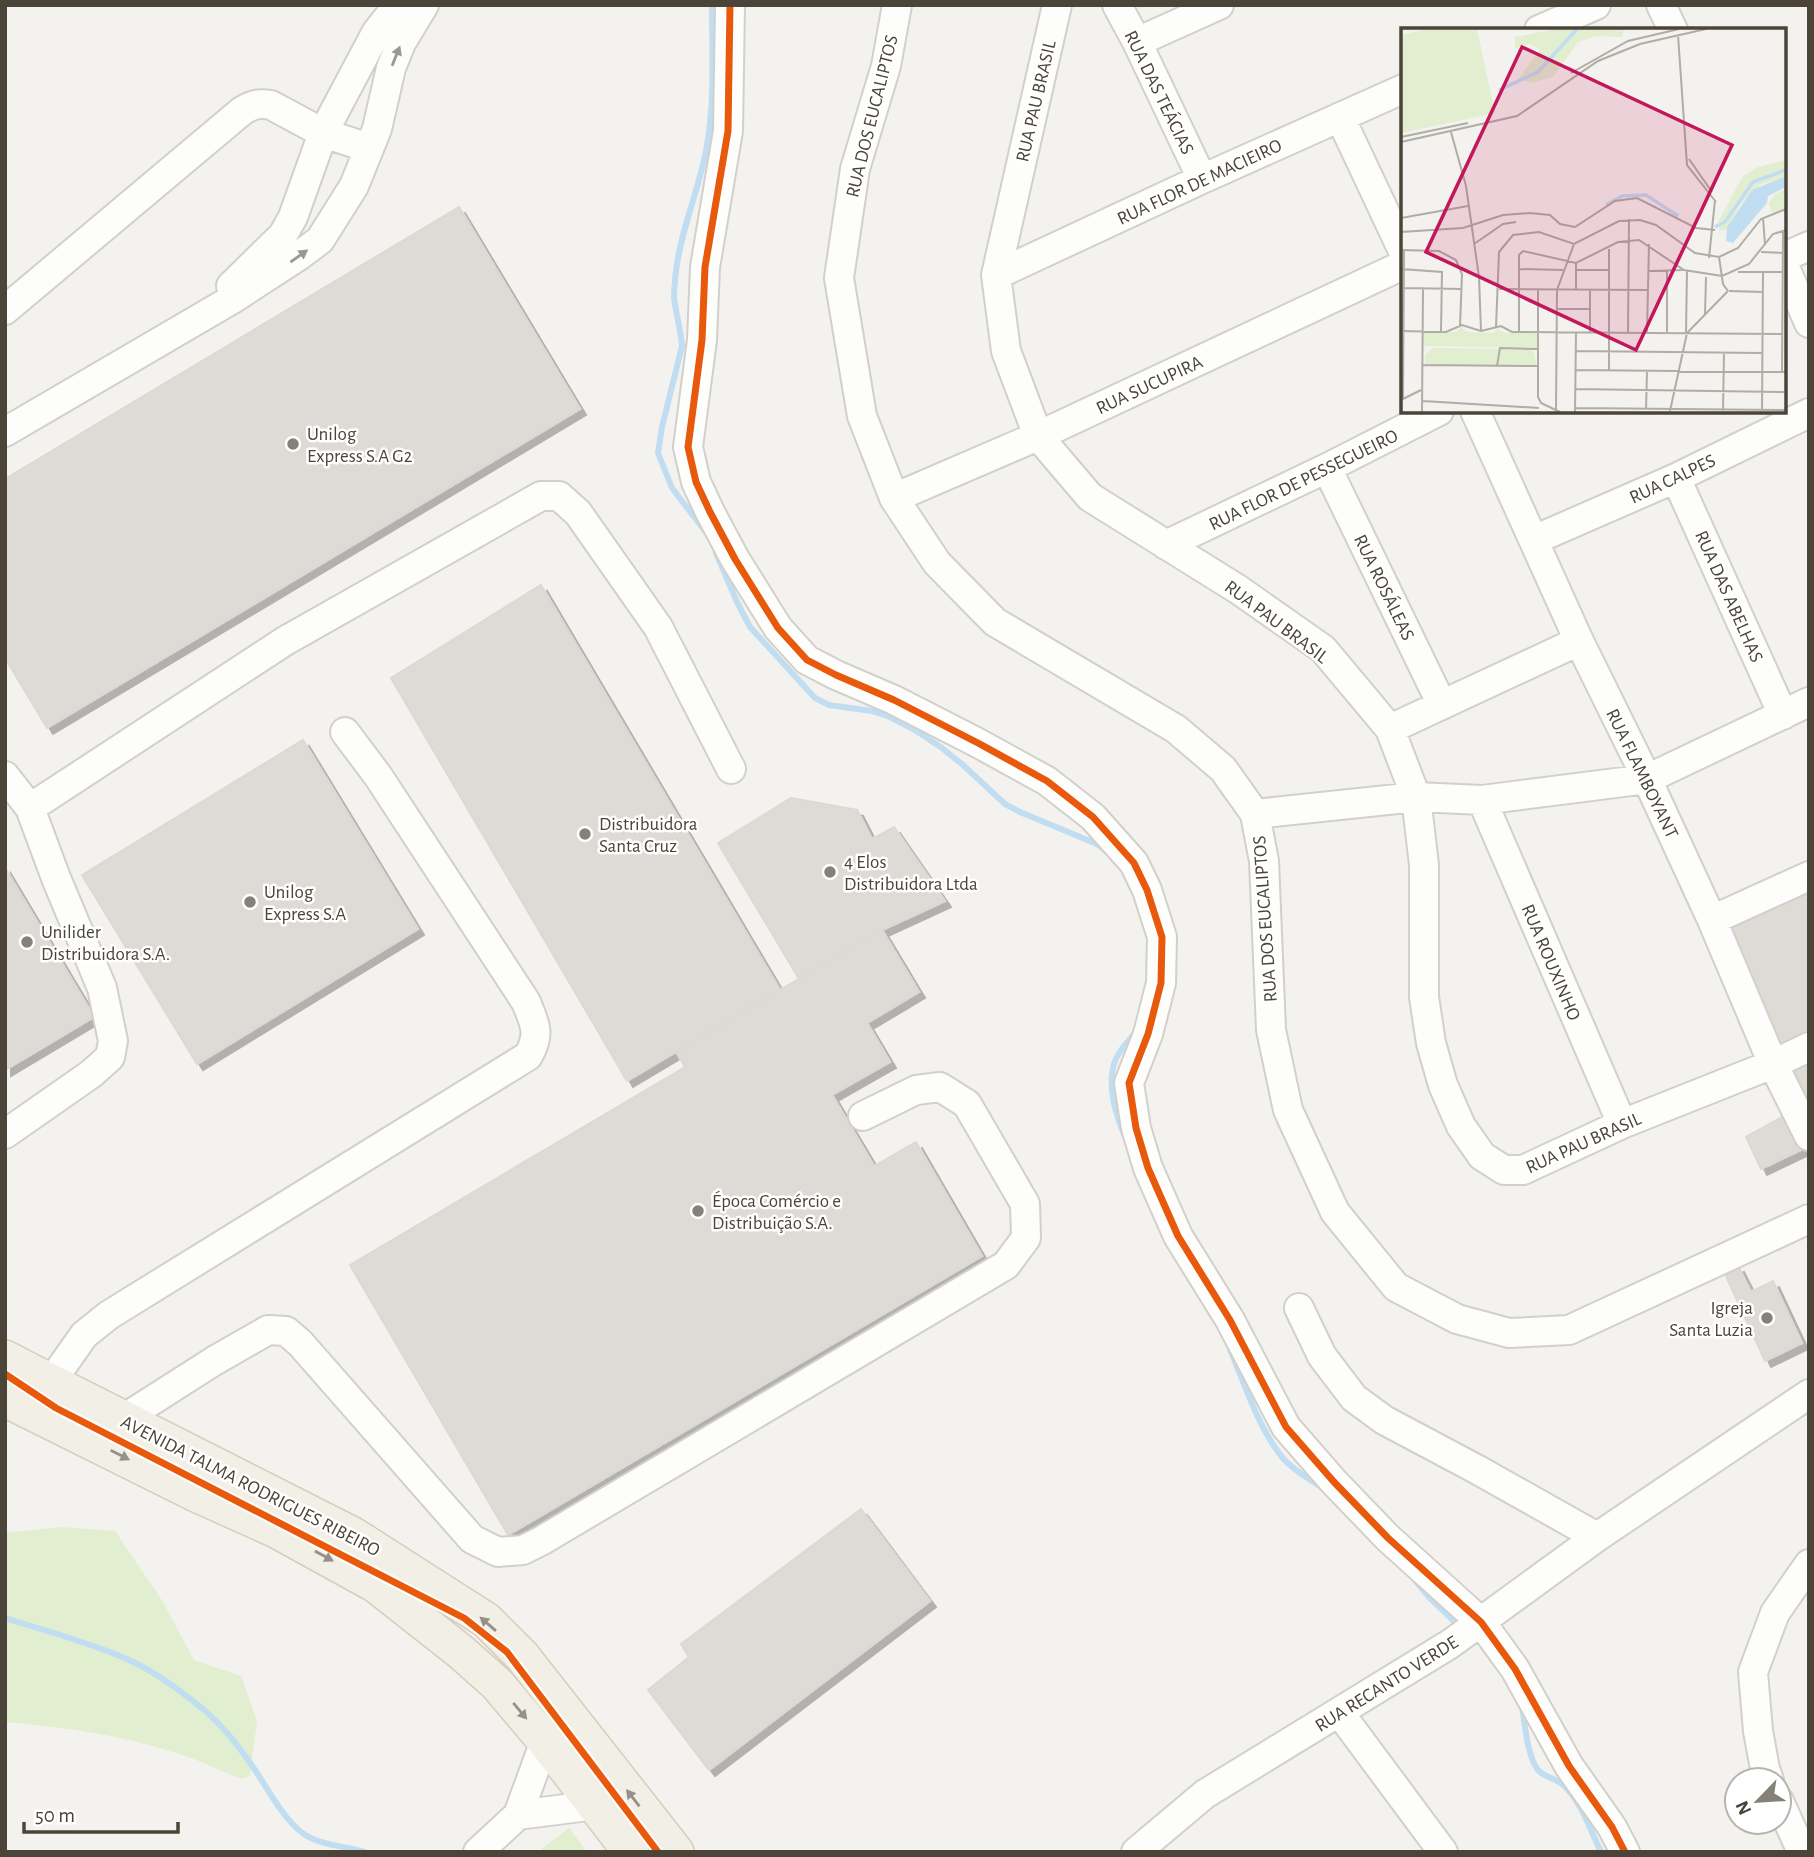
<svg xmlns="http://www.w3.org/2000/svg" width="1814" height="1857" font-family="'Alegreya Sans',sans-serif">
	<style>
		.green { fill: #e1eecf }
		.lines { fill: none; stroke-linecap: round; stroke-linejoin: round }
		.stream { stroke: #c0ddf1; stroke-width: 6 }
		.building { fill: #dedbd6; stroke: #dcd9d4; stroke-width: 2; filter: url(#shadow) }
		.minor-casing { stroke: #d2d0cb; stroke-width: 32 }
		.major-casing { stroke: #d6cebb; stroke-width: 38 }
		.minor { stroke: #fdfdfc; stroke-width: 28 }
		.major { stroke: #f2efe6; stroke-width: 35 }
		.cycleway-casing { stroke: #fff; stroke-width: 11 }
		.cycleway { stroke: #e8590c; stroke-width: 7 }
		.oneway { fill: #9b9791 }
		.oneway2 { fill: #969187 }
		.poi-dot { fill: #868178; stroke: #fff; stroke-width: 2.5 }
		.labels { text-anchor: middle; stroke-width: 5; stroke-linejoin: round; paint-order: stroke }
		.street-label { font-size: 19px; fill: #4b4439; stroke: #fff }
		.poi-label { font-size: 19px; fill: #4b4439; stroke: #fff; text-anchor: start }
		.inset-river { fill: none; stroke: #c0ddf1; stroke-width: 3.5 }
		.inset-road { fill: none; stroke: #b0aca6; stroke-width: 2 }
		.view { fill: #c2185b; fill-opacity: 0.15; stroke: #c2185b; stroke-width: 3.5 }
		.inset-edge { fill: none; stroke: #4b4439; stroke-width: 3.5 }
	</style>
	<defs>
		<filter id="shadow"><feDropShadow dx="6" dy="6" stdDeviation="0" flood-color="#0004"/></filter>
	</defs>
	<rect width="100%" height="100%" fill="#f4f2ee"/>
	<path class="green" d="M61,1527l54,4 48,71 31,58 47,16 16,45 -7,55 -8,3c-22,-8 -44,-20 -66,-26 -55,-18 -113,-26 -171,-31v-189z
		M569,1828l18,24h-49z"/>
	<g class="lines">
		<path class="stream" d="M705,531l-33,-43 -14,-35 4,-26 20,-81c-1,-16 -6,-32 -8,-48 0,-8 1,-18 2,-27 5,-43 24,-83 31,-126 8,-45 5,-93 5,-140
			M716,553l21,49 13,25 65,71 14,7 43,6 18,6 25,13 27,18 21,17 42,39 15,8 77,32 11,8
			M1126,1139c-10,-23 -20,-53 -11,-78 4,-11 13,-19 20,-28
			M1230,1349c14,34 29,80 52,108 12,15 29,22 43,33
			M1414,1579l14,17 32,31
			M5,1618c41,13 83,24 122,41 27,12 53,31 76,50 20,17 38,40 52,61 15,22 33,59 58,69 16,7 36,8 52,13
			M1522,1706c3,18 5,50 16,64 7,8 17,8 24,14 19,16 28,46 39,68"/>
	</g>
	<path class="building" d="M459,207l121,202 -533,319 -42,-70v-179z
		M541,585l239,405 -153,91 -236,-403z
		M303,740l115,189 -221,135 -115,-189z
		M791,798l66,12 15,29 22,-12 51,74 -63,29 -83,49 -81,-136z
		M5,868l89,149 -89,53z
		M1809,885v155l-33,15 -61,-128z
		M882,930l37,62 -52,31 23,39 -58,33 42,71 42,-24 66,114 -474,279 -158,-270 335,-198 -9,-16z
		M1809,1056v49l-17,-41z
		M1793,1111l16,35 -48,23 -15,-32z
		M1738,1266l13,26 22,-11 29,62 -37,18 -41,-89z
		M861,1509l69,92 -221,169 -61,-80 41,-33 -8,-13z"/>
	<g class="lines">
		<defs>
			<path id="minor" d="M730,5l-2,126 -23,136 -3,73 -14,107 8,35 14,30 25,47 43,69 29,32 29,15 58,25 84,43 69,38 46,36 41,46 13,27 15,47 -1,46 -13,51 -19,49 7,45 12,40 30,68 52,84 56,107 48,55 54,56 93,84 34,47 54,97 43,61 13,25
				M897,5l-11,61 -31,103 -16,109 23,138 32,82 43,65 58,59 181,107 47,40 32,45 9,47 7,169 17,80 47,102 61,75 61,32 52,14 60,-3 240,-111
				M1057,5l-61,270 10,76 32,85 52,61 149,93 84,59 67,80 26,68 8,68v132l7,46 12,42 18,41 21,30 22,14h19l99,-46 151,-60 36,-17
				M1117,5l20,37 65,137
				M1661,5l12,25
				M1539,30l57,-25
				M1137,42l82,-37
				M1340,117l63,134
				M1784,257l25,-11
				M1784,265l25,58
				M996,275l206,-96 201,-90
				M231,286l52,-51 10,-18 30,-84 53,-100 22,-28
				M5,310l237,-199c11,-7 17,-8 29,-6l52,28 46,15
				M1475,411l104,230 68,138 65,141 61,144 36,72
				M5,432l226,-132 69,-45 20,-15 34,-54 23,-57 14,-61 10,-25 23,-38
				M1327,468l115,237
				M1676,478l107,237
				M894,498l144,-62 365,-171
				M1534,540l142,-62 133,-65
				M1166,545l161,-77 112,-57
				M1390,729l189,-88
				M5,776l25,32 26,70 46,110 11,53 -3,16 -19,17 -86,60
				M1482,800l140,324
				M30,808l255,-167 256,-145h18l19,17 80,114 73,142
				M1255,814l161,-17 66,3 165,-21 162,-77
				M1712,920l97,-44
				M1299,1308l23,48 32,42 30,22 94,50 119,67
				M51,1382l33,-47 25,-20 419,-259c13,-22 7,-32 -2,-54l-148,-226 -33,-44
				M123,1419l91,-58 54,-31 18,1 14,12 172,196 26,13 25,-2 18,-9 465,-276 20,-27 -1,-34 -58,-100 -27,-17 -24,3 -53,26
				M1339,1712l104,140
				M1769,1780l-4,-11 -7,-38 -5,-59 22,-59 34,-49
				M1779,1801l23,51
				M518,1815l78,-10
				M478,1852l40,-37 27,-74
				M1136,1852l69,-58 245,-150 147,-107 212,-143"/>
			<path id="major" d="M5,1358l46,24 302,153 133,85 36,36 154,196
				M5,1399l191,95 80,36 100,55 85,67 36,32 48,57 86,111"/>
		</defs>
		<use href="#minor" class="minor-casing"/>
		<use href="#major" class="major-casing"/>
		<use href="#minor" class="minor"/>
		<use href="#major" class="major"/>
		<defs>
			<path id="cycleway" d="M730,5l-2,126 -23,136 -3,73 -14,107 8,35 14,30 25,47 43,69 29,32 29,15 58,25 84,43 69,38 46,36 41,46 13,27 15,47 -1,46 -13,51 -19,49 7,45 12,40 30,68 52,84 56,107 48,55 54,56 93,84 34,47 54,97 43,61 13,25
				M5,1374l51,34 408,210 43,34 151,200"/>
		</defs>
		<use href="#cycleway" class="cycleway-casing"/>
		<use href="#cycleway" class="cycleway"/>
	</g>
	<defs><path id="oneway-solid" d="M-6-.8H1V-3.2L6.5 0L1 3.2V.8H-6Z" transform="scale(1.75)"/></defs>
	<g class="oneway">
		<use href="#oneway-solid" transform="translate(396 56) rotate(-68)"/>
		<use href="#oneway-solid" transform="translate(299 256) rotate(-35)"/>
	</g>
	<g class="oneway2">
		<use href="#oneway-solid" transform="translate(120 1455) rotate(27)"/>
		<use href="#oneway-solid" transform="translate(324 1556) rotate(29)"/>
		<use href="#oneway-solid" transform="translate(488 1624) rotate(-139)"/>
		<use href="#oneway-solid" transform="translate(520 1711) rotate(50)"/>
		<use href="#oneway-solid" transform="translate(633 1798) rotate(-128)"/>
	</g>
	<g class="poi-dot">
		<circle cx="293" cy="444" r="7"/>
		<circle cx="585" cy="834" r="7"/>
		<circle cx="830" cy="872" r="7"/>
		<circle cx="250" cy="902" r="7"/>
		<circle cx="27" cy="942" r="7"/>
		<circle cx="698" cy="1211" r="7"/>
		<circle cx="1767" cy="1318" r="7"/>
	</g>
	<g class="labels">
		<g class="street-label">
			<text transform="translate(1160 92) rotate(64)" y="7">RUA DAS TEÁCIAS</text>
			<text transform="translate(1035 101) rotate(-77)" y="7">RUA PAU BRASIL</text>
			<text transform="translate(871 116) rotate(-76)" y="7">RUA DOS EUCALIPTOS</text>
			<text transform="translate(1199 181) rotate(-25)" y="7">RUA FLOR DE MACIEIRO</text>
			<text transform="translate(1149 384) rotate(-25)" y="7">RUA SUCUPIRA</text>
			<text transform="translate(1672 478) rotate(-25)" y="7">RUA CALPES</text>
			<text transform="translate(1303 479) rotate(-26)" y="7">RUA FLOR DE PESSEGUEIRO</text>
			<text transform="translate(1385 587) rotate(64)" y="7">RUA ROSÁLEAS</text>
			<text transform="translate(1730 596) rotate(66)" y="7">RUA DAS ABELHAS</text>
			<text transform="translate(1277 621) rotate(37)" y="7">RUA PAU BRASIL</text>
			<text transform="translate(1643 773) rotate(64)" y="7">RUA FLAMBOYANT</text>
			<text transform="translate(1264 919) rotate(-94)" y="7">RUA DOS EUCALIPTOS</text>
			<text transform="translate(1552 962) rotate(67)" y="7">RUA ROUXINHO</text>
			<text transform="translate(1583 1142) rotate(-24)" y="7">RUA PAU BRASIL</text>
			<text transform="translate(251 1485) rotate(27)" y="7">AVENIDA TALMA RODRIGUES RIBEIRO</text>
			<text transform="translate(1386 1683) rotate(-32)" y="7">RUA RECANTO VERDE</text>
		</g>
		<g class="poi-label">
			<text x="307" y="440">Unilog<tspan x="307" dy="22">Express S.A G2</tspan></text>
			<text x="599" y="830">Distribuidora<tspan x="599" dy="22">Santa Cruz</tspan></text>
			<text x="844" y="868">4 Elos<tspan x="844" dy="22">Distribuidora Ltda</tspan></text>
			<text x="264" y="898">Unilog<tspan x="264" dy="22">Express S.A</tspan></text>
			<text x="41" y="938">Unilider<tspan x="41" dy="22">Distribuidora S.A.</tspan></text>
			<text x="712" y="1207">Época Comércio e<tspan x="712" dy="22">Distribuição S.A.</tspan></text>
			<text x="1753" y="1314" text-anchor="end">Igreja<tspan x="1753" dy="22">Santa Luzia</tspan></text>
		</g>
	</g>
	<g transform="translate(1401 28)">
		<rect width="385" height="385" fill="#f4f2ee"/>
		<path d="M27,1h49l18,84 -94,20v-98zM154,1h69l-2,8 -26,-1 -18,6 -25,35 -23,6 -12,-4 22,-29 -10,-6 -15,4v-11zM385,132v16l-26,9 -18,17 -16,28 -7,1v-11l24,-44 15,-9zM385,161v19l-14,5 -3,-10 6,-9zM61,299l4,5 28,1 3,-5 8,5h32v15l-114,-2v-14h32zM32,320l95,1 6,3 2,13h-111v-10z" fill="#e1eecf"/>
		<path d="M385,148v11l-18,9 -1,7 -34,40 -7,-2 1,-14 25,-37z" fill="#c0ddf1"/>
		<path class="inset-river" d="M98,62l39,-18 39,-43M205,177l16,-9 24,-1 32,21M314,199l10,-5 28,-40 33,-12"/>
		<path class="inset-road" d="M277,7l9,130 29,37M170,45l57,-32 51,-12M50,104l15,54 13,91 2,54M0,109l67,-14M0,114l116,-26 81,-55 42,-17 66,-15M288,131l23,33M0,190l67,-12M362,190l2,27M0,204l62,-4 40,-13 27,-2 20,2 10,9 15,3 40,-26 22,-3 59,30 19,2M73,216l29,-20 13,-2M208,221v121M0,222l38,1 17,9 6,14 -2,52M360,224l22,1M318,229l4,27 5,7M308,230l6,-58M175,235v26M0,241l41,3 -1,59M118,241l44,1M175,242h33M248,243l34,-1M337,244h45M3,260l58,1M98,261l149,1M137,262v107l3,6 19,9M189,262v42M328,263l34,1M156,281h33M304,286l1,-37M95,299l3,-75 14,-17 26,-3 35,12 45,-23 21,-1 16,5 39,28 24,4 19,-9 23,-29 25,-10M0,303l45,1 16,-7 19,6 20,-5 11,6 270,2M118,304v-77l4,-4 53,12 42,-21 21,-2 45,30 38,6 27,-12 24,-30 13,-4M246,304l2,-88M266,304v-61M227,305l1,-114M285,305l1,-62M175,323l186,2M22,337l114,1M96,338l3,-18 37,1M175,342l210,2M381,344l1,-142M174,361l211,3M0,372l20,-10M2,372l1,-149M22,373l116,7M175,380l210,2M155,382l1,-120 17,-46M245,382l1,-39M269,383l17,-78 41,-42M322,383l1,-58M361,383l1,-139M21,384l1,-124M174,384l1,-80"/>
		<path class="view" d="M121,19l210,98 -96,205 -210,-98z"/>
		<rect width="385" height="385" class="inset-edge"/>
	</g>
	<rect width="1814" height="1857" fill="none" stroke="#4b4439" stroke-width="14"/>
	<g transform="translate(1758 1801) rotate(245)"><circle r="33" fill="#ffffff" stroke="#b7b4b0" stroke-width="2"/>
	<path d="M0-5L12 26L0 18L-12 26Z" fill="#868178"/>
	<text y="-10" font-size="19" font-weight="bold" text-anchor="middle" fill="#4b4439">N</text>
	</g>
	<path d="M24 1822v10h154v-10" fill="none" stroke="#4b4439" stroke-width="3.5"/>
	<text x="35" y="1822" font-size="21" fill="#4b4439" stroke="#ffffff" stroke-width="5" paint-order="stroke">50 m</text>
</svg>
